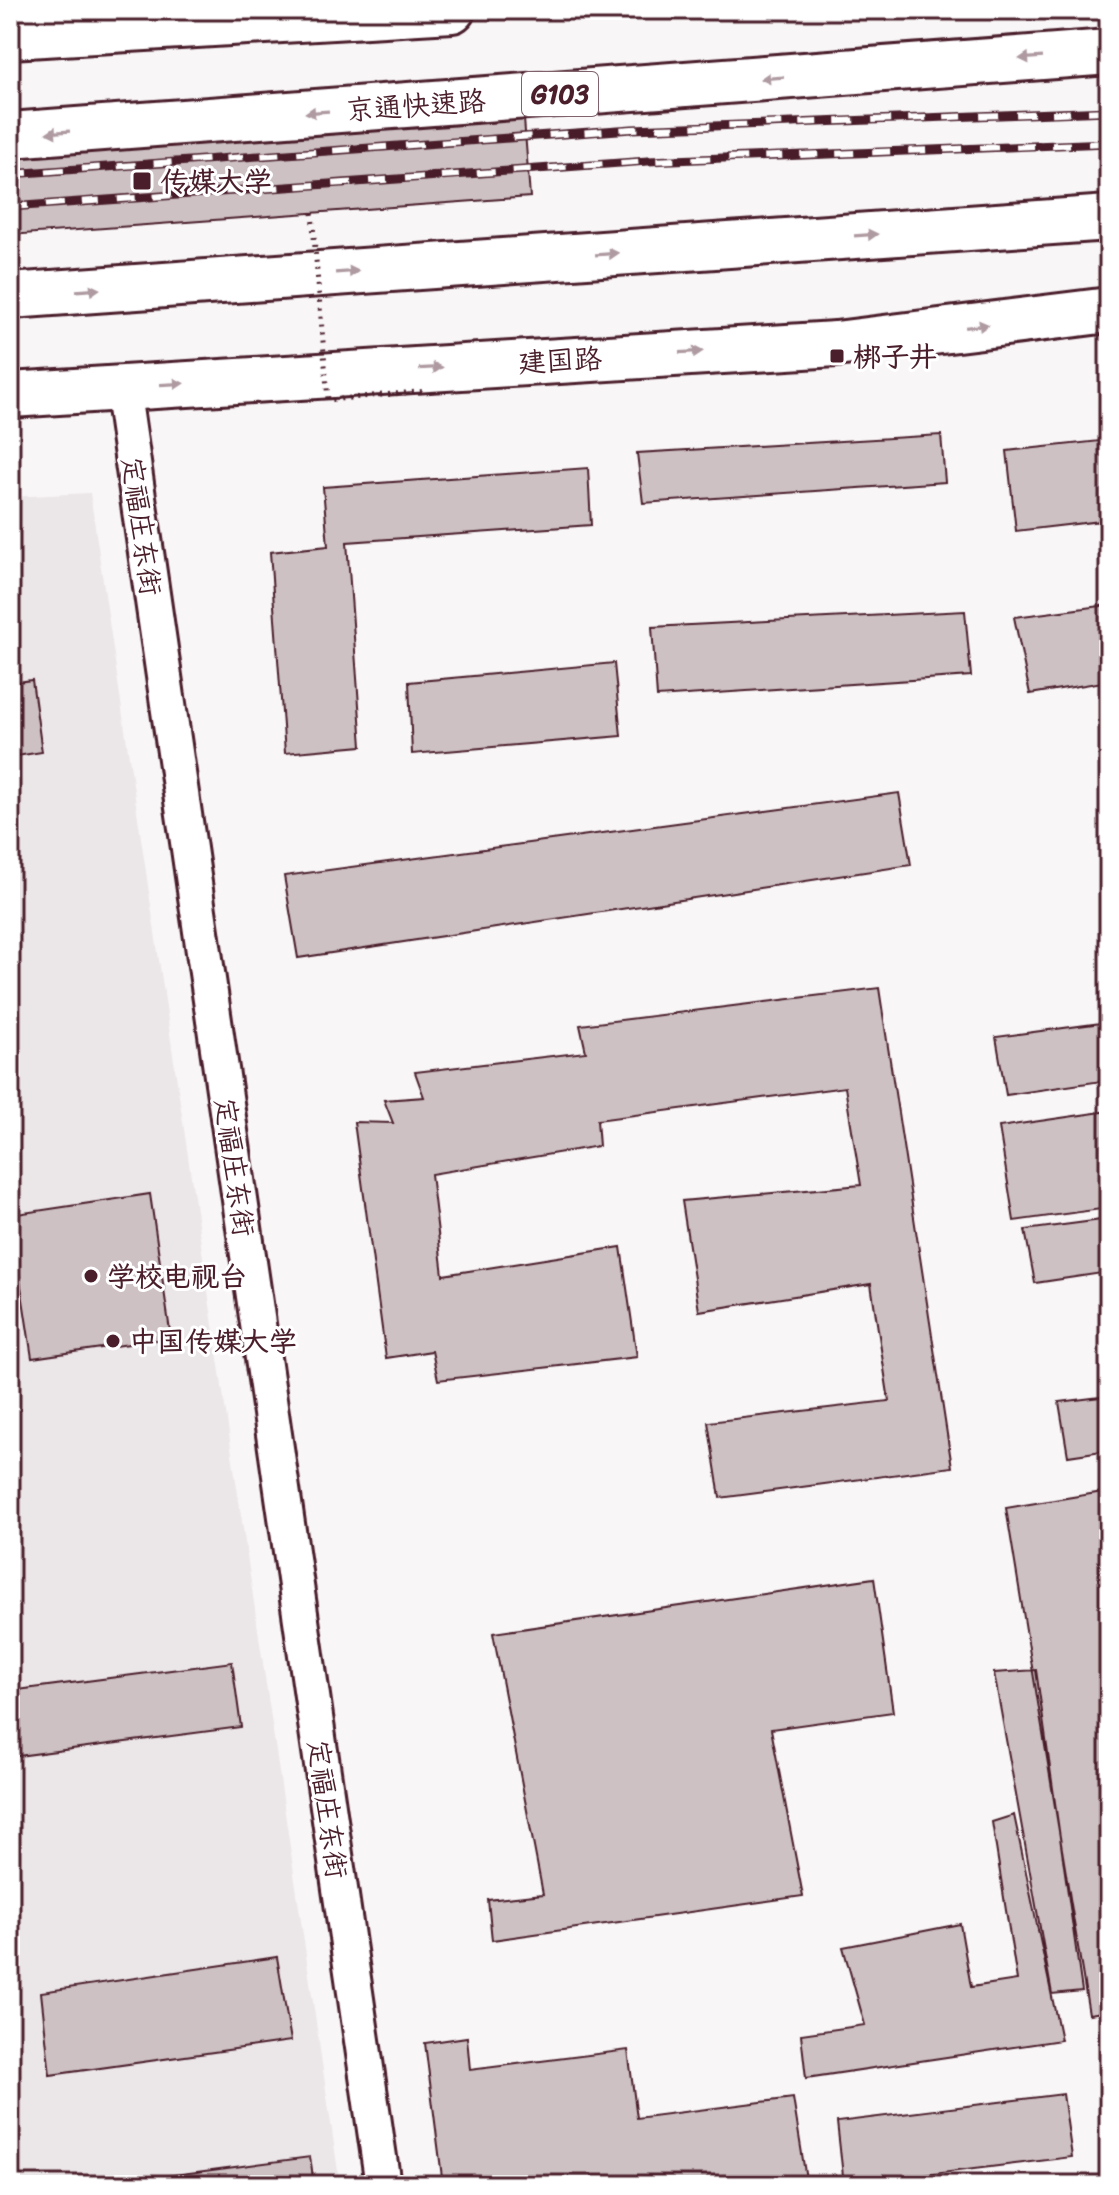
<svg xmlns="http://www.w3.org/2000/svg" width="1119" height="2195" font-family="Sriracha,'LXGW WenKai TC',sans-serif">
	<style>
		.built { fill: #ebe6e8 }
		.building { fill: #cdc1c4; stroke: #4a1f2b; stroke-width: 2 }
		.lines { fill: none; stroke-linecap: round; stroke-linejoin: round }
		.minor-casing { stroke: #4a1f2b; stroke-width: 40 }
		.secondary-casing { stroke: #4a1f2b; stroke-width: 50 }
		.motorway-casing { stroke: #4a1f2b; stroke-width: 50 }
		.minor { stroke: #fff; stroke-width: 34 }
		.secondary { stroke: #fff; stroke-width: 44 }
		.motorway { stroke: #fff; stroke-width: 44 }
		.rail-casing { stroke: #4a1f2b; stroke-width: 9 }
		.rail { stroke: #fff; stroke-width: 6; stroke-dasharray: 18; stroke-linecap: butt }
		.path-bridge { stroke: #4a1f2b; stroke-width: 5; stroke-dasharray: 2 6; stroke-linecap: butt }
		.oneway { fill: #ae9aa0 }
		.poi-dot { fill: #4a1f2b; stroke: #fff; stroke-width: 3 }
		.labels { text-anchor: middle; stroke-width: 6; stroke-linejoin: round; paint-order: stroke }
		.shield { fill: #fff; stroke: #80626b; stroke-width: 2 }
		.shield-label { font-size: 26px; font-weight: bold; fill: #4a1f2b }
		.street-label { font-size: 28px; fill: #4a1f2b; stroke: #fff }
		.poi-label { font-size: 28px; font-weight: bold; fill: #4a1f2b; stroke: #fff; text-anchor: start }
	</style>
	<rect width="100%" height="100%" fill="#f8f6f7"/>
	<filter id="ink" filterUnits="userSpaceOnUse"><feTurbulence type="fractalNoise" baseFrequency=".0125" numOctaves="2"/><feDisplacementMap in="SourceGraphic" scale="16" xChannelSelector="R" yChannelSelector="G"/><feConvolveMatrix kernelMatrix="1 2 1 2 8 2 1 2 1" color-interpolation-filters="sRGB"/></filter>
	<g filter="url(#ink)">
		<path class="built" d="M90,493l250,1692h-330v-1688z"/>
		<path class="building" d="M523,106l7,91 -520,38v-92z
			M941,435l4,47 -302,21 -6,-50z
			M1109,440v80l-93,11 -9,-80z
			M588,468l3,57 -244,17 15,204 -77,7 -15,-201 58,-6 -5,-59z
			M1109,605v76l-79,13 -16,-77z
			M965,611l6,65 -314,21 -5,-70z
			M614,663l7,73 -209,18 -3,-72z
			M32,680l10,72 -32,5v-74z
			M899,793l12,72 -613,93 -14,-82z
			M879,988l73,479 -232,31 -12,-76 181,-21 -18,-117 -172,27 -17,-110 179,-16 -16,-98 -248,33 2,26 -168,28 12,101 178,-28 16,110 -199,23 -6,-29 -46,7 -32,-236 39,1 -9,-23 40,-3 -9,-25 171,-20 -6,-27z
			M1109,1022v58l-103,15 -10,-58z
			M1109,1111v97l-95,13 -15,-94z
			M150,1194l21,144 -139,20 -22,-143z
			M1109,1219v53l-74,11 -10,-53z
			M1109,1396v54l-41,6 -9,-54z
			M1109,1491v520l-20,3 -83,-506z
			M874,1578l19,134 -122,17 32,167 -311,44 -4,-40 55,-6 -50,-261z
			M232,1662l9,65 -231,30v-66z
			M1036,1670l46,321 -30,3 -58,-321z
			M1014,1815l47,225 -255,38 -5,-44 64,-9 -22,-78 117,-23 11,63 46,-7 -25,-158z
			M277,1957l14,84 -241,34 -9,-83z
			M467,2037l3,33 158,-20 9,68 156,-20 14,87h-364l-18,-142z
			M1063,2094l9,63 -228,28 -7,-63z
			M310,2157l4,28h-216z"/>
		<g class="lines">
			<defs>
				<path id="minor" d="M122,387l261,1798"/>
				<path id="secondary" d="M10,36l442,-26
					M10,395l826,-51 273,-34"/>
				<path id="motorway" d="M10,135l1099,-83
					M10,296l1099,-78"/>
			</defs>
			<use href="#minor" class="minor-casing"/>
			<use href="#secondary" class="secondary-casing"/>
			<use href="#motorway" class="motorway-casing"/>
			<use href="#minor" class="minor"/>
			<use href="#secondary" class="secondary"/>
			<use href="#motorway" class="motorway"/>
			<defs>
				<path id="rail" d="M10,174l622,-45 477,-18
					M10,207l638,-46 461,-18"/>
			</defs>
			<use href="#rail" class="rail-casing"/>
			<use href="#rail" class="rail"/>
			<path class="path-bridge" d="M312,213l16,187 99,-9"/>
		</g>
		<defs><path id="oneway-solid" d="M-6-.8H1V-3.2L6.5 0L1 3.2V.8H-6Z" transform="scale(2)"/></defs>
		<g class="oneway">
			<use href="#oneway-solid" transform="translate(1031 58) rotate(176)"/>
			<use href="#oneway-solid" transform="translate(772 78) rotate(176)"/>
			<use href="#oneway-solid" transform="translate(317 112) rotate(176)"/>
			<use href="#oneway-solid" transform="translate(58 132) rotate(176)"/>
			<use href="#oneway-solid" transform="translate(866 235) rotate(-4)"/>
			<use href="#oneway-solid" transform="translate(607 254) rotate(-4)"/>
			<use href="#oneway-solid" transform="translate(347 272) rotate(-4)"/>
			<use href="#oneway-solid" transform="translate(88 290) rotate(-4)"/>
			<use href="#oneway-solid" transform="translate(977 326) rotate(-7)"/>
			<use href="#oneway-solid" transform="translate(691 352) rotate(-3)"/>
			<use href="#oneway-solid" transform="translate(431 368) rotate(-3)"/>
			<use href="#oneway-solid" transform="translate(172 384) rotate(-3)"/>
		</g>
	</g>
	<g class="poi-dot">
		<rect x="132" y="171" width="20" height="20" rx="4"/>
		<rect x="829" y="348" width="16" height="16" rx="4"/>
		<circle cx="91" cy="1276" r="8"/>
		<circle cx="113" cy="1341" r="8"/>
	</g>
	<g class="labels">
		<rect class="shield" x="522" y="72" width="76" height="44" rx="6"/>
		<g class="shield-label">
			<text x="560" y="103">G103</text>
		</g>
		<g class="street-label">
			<text transform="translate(416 105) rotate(-4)" y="10">京通快速路</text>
			<text transform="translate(560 360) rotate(-3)" y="10">建国路</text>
			<text transform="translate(142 526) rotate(82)" y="10">定福庄东街</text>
			<text transform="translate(235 1167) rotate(82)" y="10">定福庄东街</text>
			<text transform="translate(328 1809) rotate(82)" y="10">定福庄东街</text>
		</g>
		<g class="poi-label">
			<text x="160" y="191">传媒大学</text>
			<text x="853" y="366">梆子井</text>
			<text x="107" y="1286">学校电视台</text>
			<text x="129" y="1351">中国传媒大学</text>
		</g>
	</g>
	<rect width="1119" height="2195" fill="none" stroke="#fff" stroke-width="40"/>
	<rect x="20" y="20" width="1079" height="2155" fill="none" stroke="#4a1f2b" stroke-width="3" filter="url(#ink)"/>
</svg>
